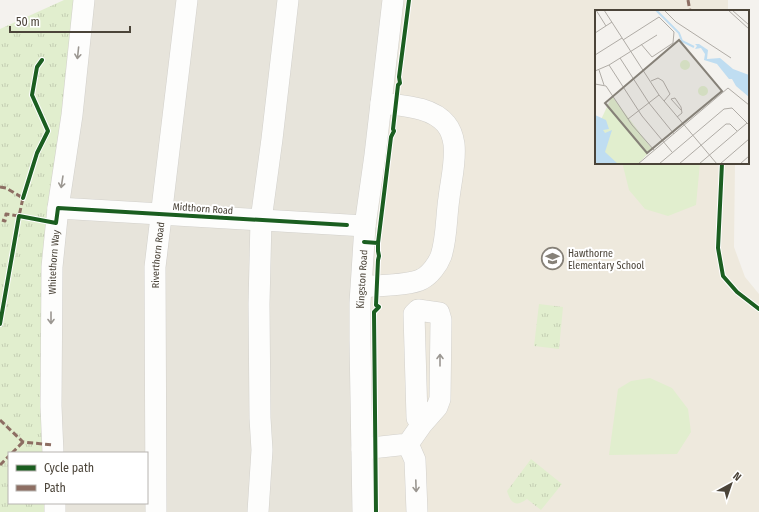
<svg xmlns="http://www.w3.org/2000/svg" width="759" height="512" font-family="'Fira Sans Condensed',sans-serif">
	<style>
		.residential { fill: #e7e4db }
		.education { fill: #eee9dd }
		.park { fill: url(#park-tufts) }
		.pitch { fill: #e1eece }
		.lines { fill: none; stroke-linecap: round; stroke-linejoin: round }
		.minor-casing { stroke: #d2d0cb; stroke-width: 22 }
		.minor { stroke: #fdfdfc; stroke-width: 21 }
		.quiet { stroke: #8d6e63; stroke-width: 3; stroke-dasharray: 6 3; stroke-linecap: butt }
		.cycleway-casing { stroke: #fff; stroke-width: 6 }
		.cycleway { stroke: #1b5e20; stroke-width: 4 }
		.oneway { stroke: #9b9791 }
		.labels { text-anchor: middle; stroke-width: 4; stroke-linejoin: round; paint-order: stroke }
		.street-label { font-size: 10px; fill: #4b4439; stroke: #fff }
		.poi-label { font-size: 10px; fill: #4b4439; stroke: #fff; text-anchor: start }
		.inset-river { fill: none; stroke: #bfddf1; stroke-width: 2 }
		.inset-road { fill: none; stroke: #b0aca6; stroke-width: 1 }
		.view { fill: #868178; fill-opacity: 0.15; stroke: #868178; stroke-width: 2 }
		.inset-edge { fill: none; stroke: #4b4439; stroke-width: 2 }
	</style>
	<defs>
		<pattern id="park-tufts" width="24" height="20" patternUnits="userSpaceOnUse"><rect width="24" height="20" fill="#e1eece"/><path d="M3 7l-1-3M5 7V3M7 7l1-3M15 17l-1-3M17 17v-4M19 17l1-3" fill="none" stroke="#c3cdb2"/></pattern>
	</defs>
	<rect width="100%" height="100%" fill="#f4f2ee"/>
	<path class="residential" d="M83,0h310l-30,512h-310l1,-9h93v-50h-94l-2,-47z"/>
	<path class="education" d="M393,0h335v11h-132v152h139l-1,84 11,30 14,17v218h-397l-2,-209z"/>
	<path class="park" d="M64,0h12l-29,453h-38v50h39v9h-48v-483z
		M539,304l24,3 -4,42 -25,-3z
		M531,459l31,25 -21,26 -14,-11c-11,8 -16,5 -20,-8z"/>
	<path class="pitch" d="M625,163h75l-4,42 -28,11 -23,-7 -16,-19 -6,-24z
		M650,378l22,10 16,21 3,23 -14,22 -68,1 9,-66 13,-8z
		M0,421l20,20 -20,21z"/>
	<g class="lines">
		<defs>
			<g id="minor">
				<path d="M58,208l307,18"/>
				<path d="M362,287c15,-2 47,-1 60,-8 8,-4 16,-15 19,-23 6,-18 5,-39 8,-58 2,-18 7,-36 5,-54 -1,-7 -4,-15 -8,-20 -15,-18 -44,-18 -65,-21"/>
				<path d="M408,444l7,16 2,52"/>
				<path d="M362,449l46,-5 14,-20 15,-17 3,-8 1,-79 -2,-7 -21,-3 -4,4 3,104 5,6"/>
				<path id="s1" d="M53,453l-2,-47 1,-139 6,-59 14,-93 12,-115"/>
				<path d="M55,512v-9"/>
				<path id="s2" d="M156,512l-1,-245 32,-267"/>
				<path d="M258,512l4,-62 -2,-32 -1,-114 2,-84 11,-81 16,-139"/>
				<path id="s3" d="M363,512l-3,-171v-38l5,-77 10,-71 18,-155"/>
			</g>
		</defs>
		<use href="#minor" class="minor-casing"/>
		<use href="#minor" class="minor"/>
		<path class="quiet" d="M688,0l2,11
			M0,187l6,1 17,10 -4,18 -13,-2 -1,7 -3,-1
			M0,420l23,22 30,3
			M12,453l11,-11
			M0,465l9,-9"/>
		<defs>
			<path id="cycleway" d="M722,163l-4,85 5,28 14,16 22,17
				M23,198l14,-45 11,-22 -16,-36 5,-28 5,-7
				M364,242l14,1v8l1,5 -1,4 -2,45 3,2 -5,5 2,200
				M378,243l13,-106 3,-6 -1,-2 5,-44 2,-2 -1,-6 10,-77
				M0,324l19,-108 37,7 2,-15 289,17"/>
		</defs>
		<use href="#cycleway" class="cycleway-casing"/>
		<use href="#cycleway" class="cycleway"/>
	</g>
	<defs><path id="oneway-shaft" d="M-6 0H5M1.5-3L5.5 0L1.5 3" fill="none" stroke-width="1.6" stroke-linecap="round" stroke-linejoin="round"/></defs>
	<g class="oneway">
		<use href="#oneway-shaft" transform="translate(78 53) rotate(96)"/>
		<use href="#oneway-shaft" transform="translate(62 182) rotate(99)"/>
		<use href="#oneway-shaft" transform="translate(51 318) rotate(90)"/>
		<use href="#oneway-shaft" transform="translate(440 360) rotate(-90)"/>
		<use href="#oneway-shaft" transform="translate(416 486) rotate(88)"/>
	</g>
	<defs>
		<symbol id="school-ring" viewBox="-11 -11 22 22"><circle r="9.5" fill="#fff" stroke="#868178" stroke-width="1.5"/><path d="M0-5L7-2L0 1L-7-2ZM-4 1L0 2.5L4 1V4Q0 6-4 4Z" fill="#868178"/></symbol>
	</defs>
	<g fill-rule="evenodd">
		<use href="#school-ring" x="540" y="246" width="25" height="25"/>
	</g>
	<g class="labels">
		<g class="street-label">
			<text transform="translate(203 208) rotate(4)" y="4">Midthorn Road</text>
			<text dy="4" stroke="none"><textPath href="#s2" startOffset="257">Riverthorn Road</textPath></text>
			<text dy="4" stroke="none"><textPath href="#s1" startOffset="191">Whitethorn Way</textPath></text>
			<text dy="4" stroke="none"><textPath href="#s3" startOffset="233">Kingston Road</textPath></text>
		</g>
		<g class="poi-label">
			<text x="568" y="257">Hawthorne<tspan x="568" dy="12">Elementary School</tspan></text>
		</g>
	</g>
	<g transform="translate(595 10)">
		<rect width="154" height="154" fill="#f4f2ee"/>
		<path d="M17,86l40,53 -14,15h-29l-4,-7 -6,-33z" fill="#e1eece"/>
		<path d="M85 55a5 5 0 1 1 10 0a5 5 0 1 1-10 0ZM103 81a5 5 0 1 1 10 0a5 5 0 1 1-10 0ZM38,134l10,1 -1,11 -18,-1 1,-7 7,1z" fill="#e1eece"/>
		<path d="M100,34h4l9,6 -1,9 13,-1 13,11 16,6v22l-13,-11 -4,-7h-3l-12,-15 -13,-4 1,-6 -4,-6 -6,1 2,-3zM0,105l11,5 3,9 -6,1 2,3 7,-3 -7,22 13,12h-23z" fill="#bfddf1"/>
		<path class="inset-river" d="M61,0l23,23 3,8 12,6"/>
		<path class="inset-road" d="M1,0l10,16M9,0l55,85 58,69M69,0l12,12 55,36M133,0l21,19M137,0l17,15M0,23l17,-11M28,30l36,-23 15,15 -1,11 -21,14 -11,-13M0,45l27,-17M25,48l29,45 25,31M14,55l33,51 30,36M4,60l5,15M0,61l14,-6 48,-30M56,71l7,-3 5,3 7,13 -6,7M0,74l11,2 26,39 22,25M82,107l5,-4 -1,-6 -6,-9 -4,1 10,11M33,109l31,-24M43,154l90,-76 21,17M64,154l65,-55 8,-1 17,17M84,154l47,-40h4l7,7M104,154l48,-41M125,154l29,-25M145,154l9,-8"/>
		<path class="view" d="M84,30l43,51 -75,62 -42,-50z"/>
		<rect width="154" height="154" class="inset-edge"/>
	</g>
	<rect x="8" y="452" width="140" height="52" fill="#ffffff" stroke="#b7b4b0"/>
	<rect x="16" y="465" width="20" height="6" fill="#1b5e20" stroke="#b7b4b0"/>
	<text x="44" y="472" font-size="12" fill="#4b4439">Cycle path</text>
	<rect x="16" y="485" width="20" height="6" fill="#8d6e63" stroke="#b7b4b0"/>
	<text x="44" y="492" font-size="12" fill="#4b4439">Path</text>
	<g transform="translate(731 484) rotate(40)" stroke="#ffffff" stroke-width="3" paint-order="stroke">
	<path d="M0-3L7 15L0 10L-7 15Z" fill="#4b4439"/>
	<text y="-6" font-size="11" font-weight="bold" text-anchor="middle" fill="#4b4439">N</text>
	</g>
	<path d="M10 26v6h120v-6" fill="none" stroke="#4b4439" stroke-width="2"/>
	<text x="16" y="26" font-size="12" fill="#4b4439" stroke="#ffffff" stroke-width="3" paint-order="stroke">50 m</text>
</svg>
